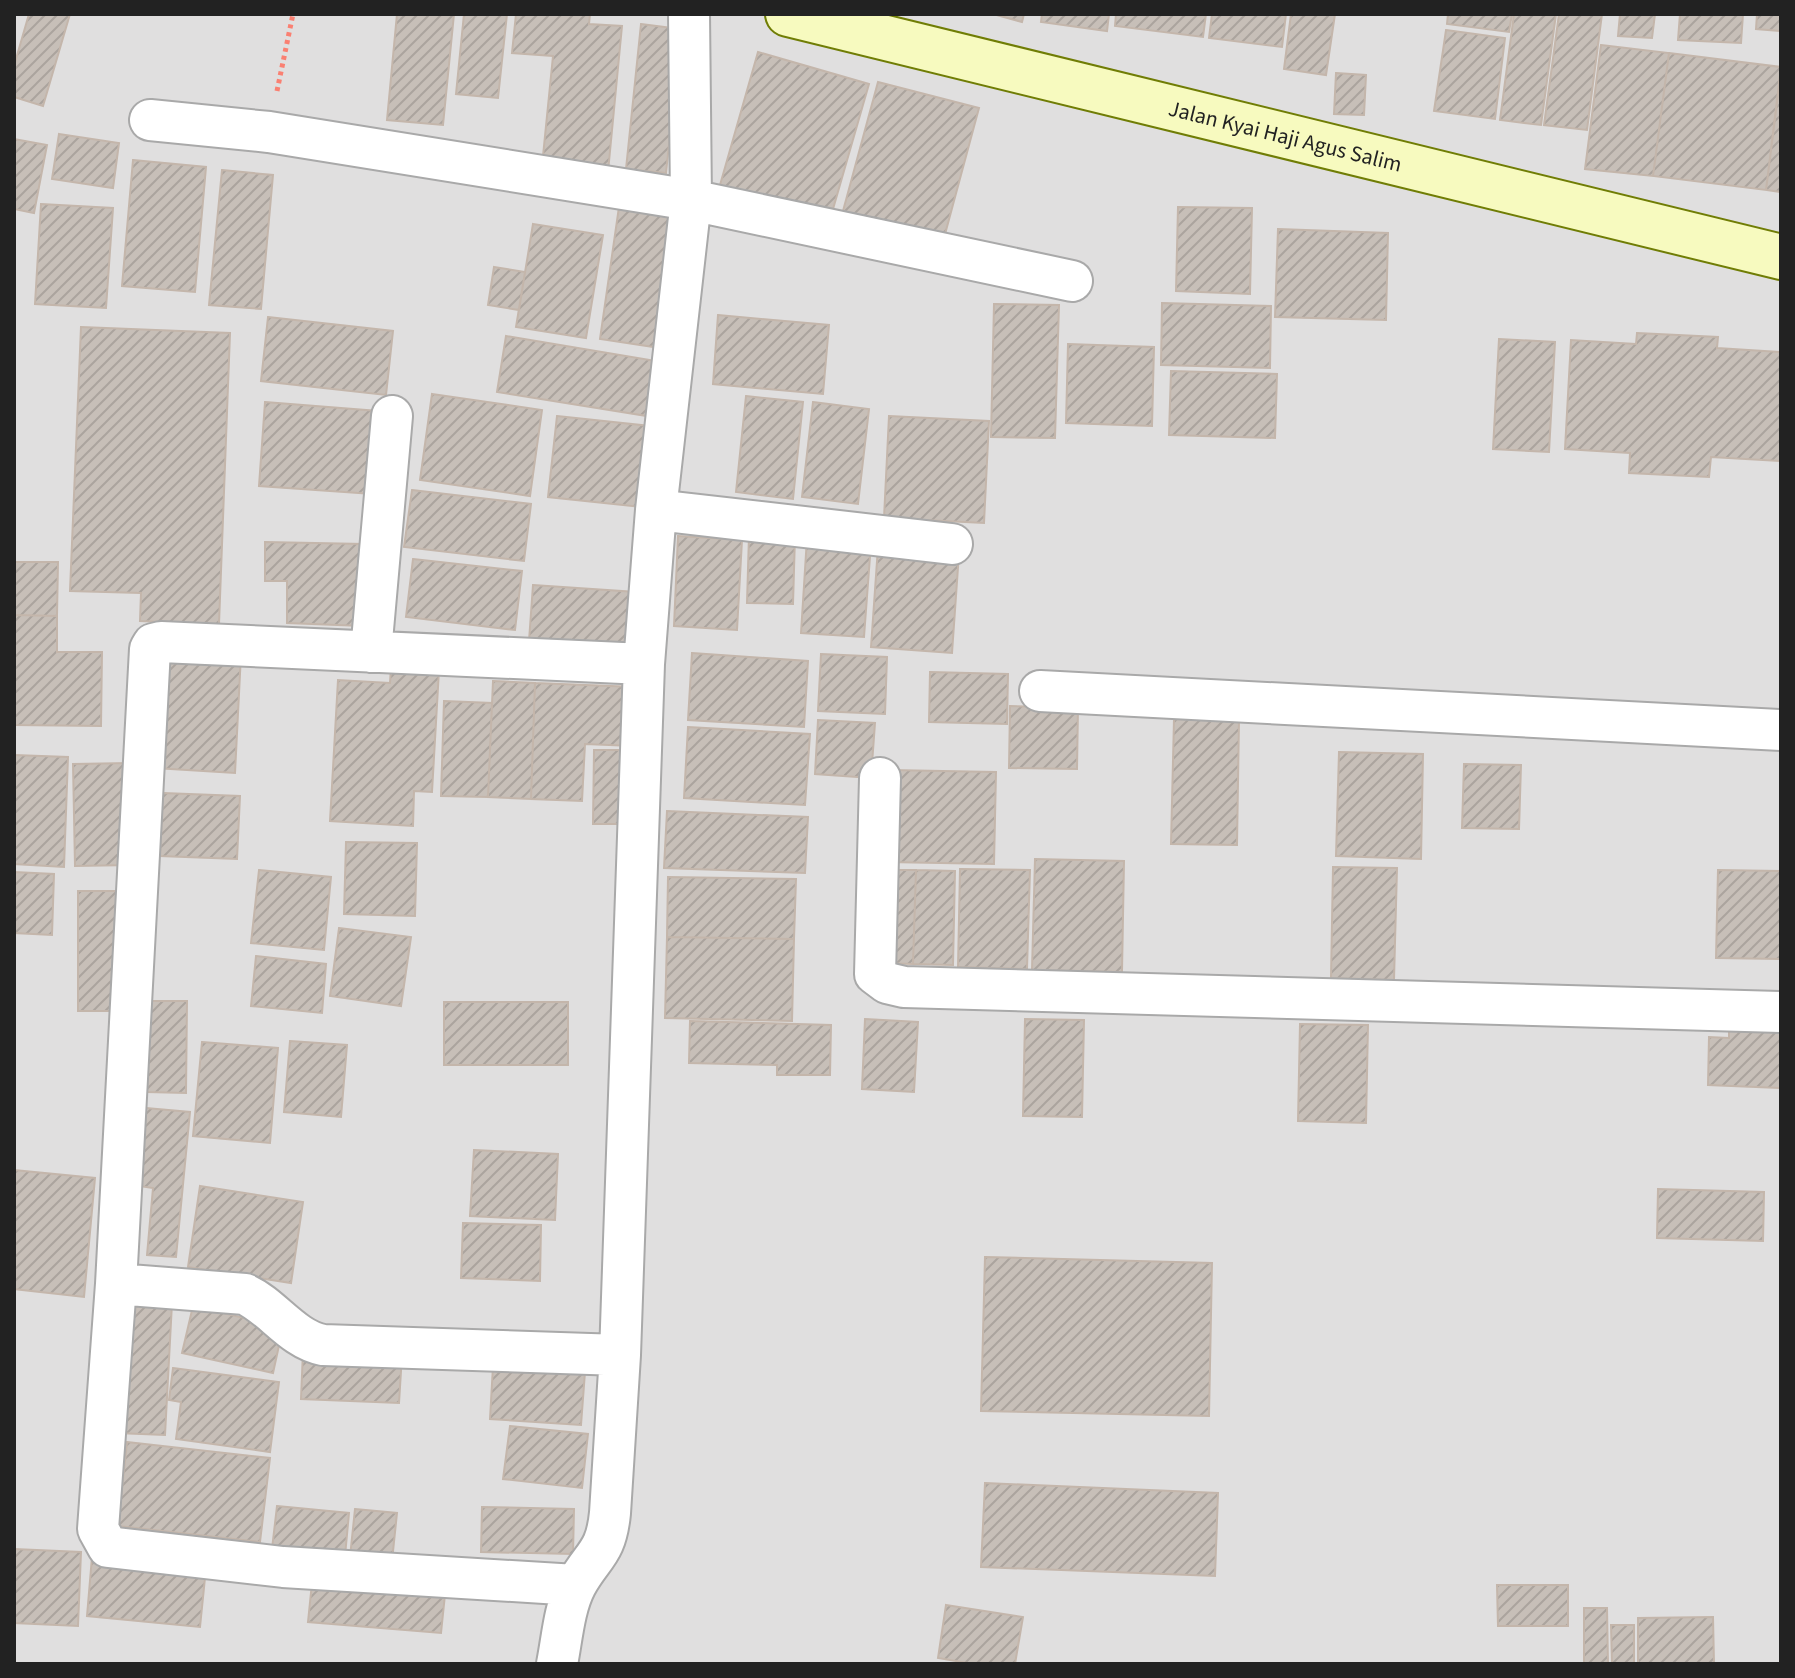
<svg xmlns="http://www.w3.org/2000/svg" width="1795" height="1678" font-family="'Source Sans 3',sans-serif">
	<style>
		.residential { fill: #e0dfdf }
		.building { fill: url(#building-hatch); stroke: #c4b6ab; stroke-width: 2 }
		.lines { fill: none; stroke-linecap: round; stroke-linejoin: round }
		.street-casing { stroke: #a9a9a9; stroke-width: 44 }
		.secondary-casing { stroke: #707d05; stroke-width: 48 }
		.path { stroke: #fa8072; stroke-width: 5; stroke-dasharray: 4 4; stroke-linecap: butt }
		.street { stroke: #fff; stroke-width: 40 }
		.secondary { stroke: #f7fabf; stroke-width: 44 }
		.labels { text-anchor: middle; stroke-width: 8; stroke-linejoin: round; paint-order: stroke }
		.street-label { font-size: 22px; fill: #222; stroke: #fff }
	</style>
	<defs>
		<pattern id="building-hatch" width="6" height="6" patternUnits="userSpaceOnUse" patternTransform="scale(2)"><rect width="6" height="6" fill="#c7bfb8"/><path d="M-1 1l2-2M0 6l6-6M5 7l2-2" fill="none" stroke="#aba49e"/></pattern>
	</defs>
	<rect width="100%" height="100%" fill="#f2efe9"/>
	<path class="residential" d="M14,14h1767v1650h-1767z"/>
	<path class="building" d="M29,14h41l-27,92 -29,-9v-31z
		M397,14h57l-11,111 -56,-5z
		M464,14h43l-9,84 -42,-4z
		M516,14h74l-1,10 33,2 -14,146 -66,-6 11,-110 -41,-3z
		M993,14h31l-2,8z
		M1042,14h67l-2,17 -66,-9z
		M1116,14h90l-3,23 -88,-11z
		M1212,14h74l-4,33 -73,-9z
		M1291,14h44l-9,61 -42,-6z
		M1448,14h64l-3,18 -62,-8z
		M1514,14h42l-15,111 -41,-5z
		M1559,14h43l-15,116 -43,-5z
		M1620,14h35l-3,24 -34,-2z
		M1680,14h63l-2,29 -63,-3z
		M1757,14h24v17l-25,-2z
		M641,24l40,5 -15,144 -40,-4z
		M1446,30l59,8 -10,81 -61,-8z
		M1601,45l68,8 -16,123 -68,-7z
		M758,52l111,32 -38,132 -111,-31z
		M1669,53l112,14 -15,123 -113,-14z
		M1781,71v121l-15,-2z
		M1336,73l30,2 -2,40 -30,-1z
		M878,82l101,26 -35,130 -101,-27z
		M59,134l60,9 -6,45 -61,-9z
		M14,139l33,6 -13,68 -20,-4z
		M133,160l73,7 -11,125 -73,-6z
		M222,170l51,5 -12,134 -52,-4z
		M620,200l67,10 -20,139 -67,-10z
		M41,204l72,4 -7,100 -71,-4z
		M1178,207l74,1 -2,86 -74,-3z
		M533,224l70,11 -17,103 -70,-11z
		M1278,229l110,4 -2,87 -111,-3z
		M494,267l31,5 -6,38 -31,-5z
		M1162,303l109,3 -1,62 -109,-3z
		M994,304l65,1 -4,133 -64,-1z
		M718,315l111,10 -6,69 -110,-10z
		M268,317l125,14 -7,64 -125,-14z
		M81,327l149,6 -11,291 -79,-3 1,-28 -71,-2z
		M1637,333l81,4 -1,11 64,4v109l-70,-4 -2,20 -80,-4 1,-20 -65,-4 6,-109 65,4z
		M506,336l150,25 -9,55 -150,-24z
		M1499,339l56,3 -6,110 -56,-3z
		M1068,344l86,3 -2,79 -86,-3z
		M1171,371l106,3 -2,64 -106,-3z
		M432,394l110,16 -12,86 -110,-16z
		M746,396l57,6 -10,97 -57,-7z
		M265,402l113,9 -6,83 -113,-8z
		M813,402l56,7 -11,95 -56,-7z
		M557,416l93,10 -9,81 -93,-10z
		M889,416l100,5 -5,102 -100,-5z
		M412,490l119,14 -7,57 -120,-14z
		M749,535l46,1 -2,68 -46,-1z
		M678,536l64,4 -5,90 -63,-4z
		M807,538l64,5 -7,94 -63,-4z
		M265,542l99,2 -2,82 -75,-3v-42h-22z
		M878,547l81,6 -7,100 -81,-6z
		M413,559l109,12 -7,59 -109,-13z
		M14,562h44l-1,54 -43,-1z
		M533,585l103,7 -4,56 -103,-7z
		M14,615l43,1v36h45l-1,74 -87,-1z
		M162,650l79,4 -6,119 -80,-5z
		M692,653l116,8 -4,66 -116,-7z
		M821,654l66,3 -2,57 -67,-3z
		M391,667l48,3 -7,122 -18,-1 -1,35 -83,-5 8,-141 52,3z
		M930,672l78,2 -1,50 -78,-2z
		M493,681l42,2 -4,116 -43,-2z
		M535,683l100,4 -3,59 -47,-2 -3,57 -51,-2z
		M444,701l48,2 -4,94 -47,-1z
		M1010,706l68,2 -1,61 -68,-1z
		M1174,719l65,1 -2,125 -66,-1z
		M818,720l57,3 -4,55 -56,-4z
		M688,727l122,7 -5,71 -121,-7z
		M594,750h42l-1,74h-42z
		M1339,752l84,2 -2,105 -85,-3z
		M14,755l54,2 -4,110 -50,-3z
		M130,763l2,102 -57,1 -2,-102z
		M1464,764l57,1 -2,64 -57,-1z
		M889,770l107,2 -2,92 -107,-2z
		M163,793l77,3 -3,63 -77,-3z
		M667,811l141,6 -3,56 -141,-5z
		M346,842l71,1 -2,73 -71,-2z
		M1035,859l89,2 -2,111 -90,-2z
		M1333,867l64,1 -3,112 -63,-2z
		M960,869l70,1 -3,99 -69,-2z
		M259,870l72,7 -7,73 -73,-7z
		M881,870h35l-3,94 -34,-1z
		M916,870l39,1 -2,94 -40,-1z
		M1718,870l63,1v88l-65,-1z
		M14,872l40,2 -2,61 -38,-2z
		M668,877l128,2 -2,60 -127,-2z
		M78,891h47v120h-47z
		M339,928l72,9 -10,69 -71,-10z
		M667,937l127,2 -2,82 -127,-3z
		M256,956l70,8 -4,49 -71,-7z
		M148,1001h39l-1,92 -39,-1z
		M444,1002h124v63h-124z
		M865,1019l53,3 -4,70 -52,-3z
		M1025,1019l59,1 -2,97 -59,-1z
		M690,1021l141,4 -1,50h-53v-10l-88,-2z
		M1729,1022l52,2v64l-73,-3 1,-48 20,1z
		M1300,1024l68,1 -2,98 -68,-2z
		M290,1041l57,4 -6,72 -57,-5z
		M202,1042l76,6 -8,95 -77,-7z
		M146,1108l44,4 -14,145 -29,-2 6,-67 -14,-2z
		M474,1150l84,4 -3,66 -85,-4z
		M14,1170l81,8 -11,119 -70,-8z
		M200,1186l103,16 -12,81 -103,-16z
		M1658,1189l106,3 -1,49 -106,-3z
		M463,1223l78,2 -1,56 -79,-3z
		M985,1257l227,6 -3,153 -228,-5z
		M125,1300l47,3 -7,132 -48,-2z
		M193,1306l90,21 -10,46 -91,-20z
		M303,1351l99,4 -3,48 -98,-4z
		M493,1366l92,6 -4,53 -91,-6z
		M173,1368l106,14 -9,70 -94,-13 5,-37 -12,-2z
		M510,1426l78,8 -6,54 -79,-9z
		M127,1442l143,16 -10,84 -142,-16z
		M985,1483l233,10 -3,83 -234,-9z
		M277,1506l72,7 -4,43 -73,-7z
		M482,1507l92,2 -1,45 -92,-2z
		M355,1509l42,4 -5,48 -42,-4z
		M14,1549l67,3 -3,74 -64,-3z
		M92,1557l114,11 -6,59 -113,-11z
		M313,1573l133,12 -5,48 -133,-11z
		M1497,1585h71v41h-70z
		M946,1605l77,12 -8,47h-42l-35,-6z
		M1584,1608h23l1,56h-24z
		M1713,1617l1,47h-76v-46z
		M1611,1625h23v39h-22z"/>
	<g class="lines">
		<defs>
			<path id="street" d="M150,120l119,12 422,68 381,81
				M656,510l296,34
				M371,652l21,-236
				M1040,691l741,39
				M880,778l-5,196 12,9 17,4 877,25
				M116,1284l129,10c28,13 47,45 78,51l297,10
				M576,1585l-293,-18 -175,-20 -10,-18 18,-245 34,-635 3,-5 8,-2 483,22
				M557,1664c5,-25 7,-56 19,-79 17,-31 30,-31 34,-72l10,-158 24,-691 12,-154 35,-310 -2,-186"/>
			<g id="secondary">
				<path id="s1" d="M788,14l993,243"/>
			</g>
		</defs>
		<use href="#street" class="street-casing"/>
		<use href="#secondary" class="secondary-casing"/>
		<path class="path" d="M277,91l16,-77"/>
		<use href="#street" class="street"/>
		<use href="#secondary" class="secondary"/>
	</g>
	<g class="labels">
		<g class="street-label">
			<text dy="8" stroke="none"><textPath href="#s1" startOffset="512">Jalan Kyai Haji Agus Salim</textPath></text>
		</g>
	</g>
	<rect width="1795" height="1678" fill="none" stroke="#222222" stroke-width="32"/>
</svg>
